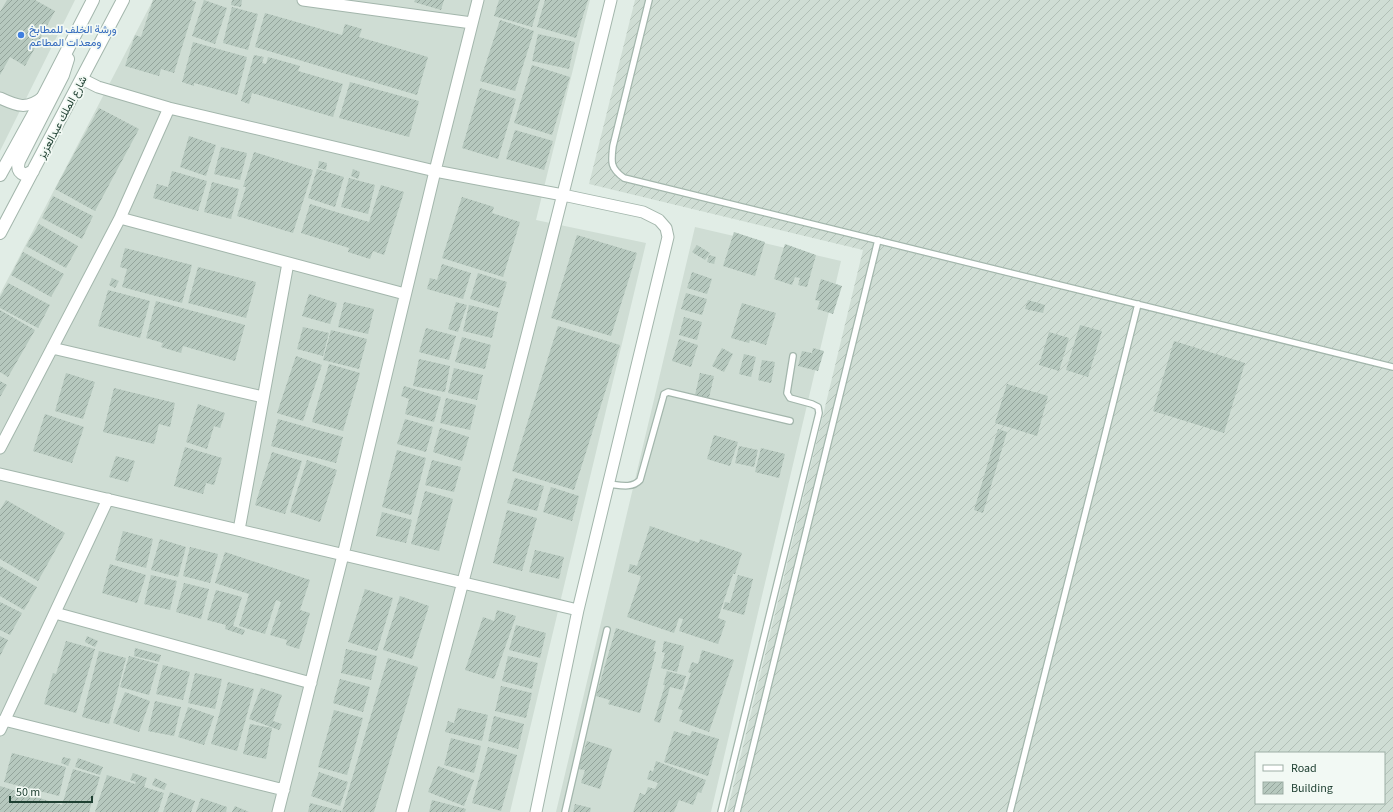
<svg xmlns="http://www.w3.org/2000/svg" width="1393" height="812" font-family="'Source Sans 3',Vazirmatn,sans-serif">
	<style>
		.built { fill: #cfddd4 }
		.industrial { fill: url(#industrial-furrows); fill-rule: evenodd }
		.building { fill: url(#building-hatch) }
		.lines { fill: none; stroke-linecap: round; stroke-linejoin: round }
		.service-casing { stroke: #a3b6ac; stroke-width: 8 }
		.minor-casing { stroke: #a3b6ac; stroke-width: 13 }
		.tertiary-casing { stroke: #a3b6ac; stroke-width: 14 }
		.service { stroke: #fff; stroke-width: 5.5 }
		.minor { stroke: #fff; stroke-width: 11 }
		.tertiary { stroke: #fff; stroke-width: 12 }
		.shop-dot { fill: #3f7fe0; stroke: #f2f9f4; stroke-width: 1.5 }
		.labels { text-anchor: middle; stroke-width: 3.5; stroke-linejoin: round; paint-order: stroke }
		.shop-label { font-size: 11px; fill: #366cbe; stroke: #f2f9f4; text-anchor: start }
		.street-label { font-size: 11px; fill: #1f4032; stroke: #f2f9f4 }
	</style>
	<defs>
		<pattern id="industrial-furrows" width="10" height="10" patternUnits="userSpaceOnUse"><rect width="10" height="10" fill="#cfddd4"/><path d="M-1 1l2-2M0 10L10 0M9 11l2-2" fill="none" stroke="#b1bfb6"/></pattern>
		<pattern id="building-hatch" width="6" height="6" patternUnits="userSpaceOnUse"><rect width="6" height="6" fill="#b6c8be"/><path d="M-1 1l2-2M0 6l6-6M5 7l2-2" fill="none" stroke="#93a49b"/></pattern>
	</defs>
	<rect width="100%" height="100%" fill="#e1ede6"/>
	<path class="built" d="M0,0h75l-75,151z
		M153,0h437l-54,220 110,23 -136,569h-510v-518z
		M695,227l146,34 -130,551h-155z"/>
	<path class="industrial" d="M635,0h758v812h-666l136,-562 -274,-66zM1256,753h128v50h-128z"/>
	<path class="building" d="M7,0h28l20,11 -30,55 -15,-9 -10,18v-63z
		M153,0h38l5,2 -22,71 -13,-4 -2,7 -34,-10 10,-31 6,2z
		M204,0l23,8 -12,36 -23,-8z
		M232,0h10l-1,7 -10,-2z
		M415,0h29l-3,10 -27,-8z
		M499,0h41l-8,27 -38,-11z
		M545,0h43l-12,38 -39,-11z
		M232,7l26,7 -10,36 -25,-7z
		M265,13l77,22 3,-11 17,5 -3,8 69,20 -11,38 -162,-48z
		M500,20l34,11 -19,60 -35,-10z
		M538,34l37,8 -6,27 -37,-8z
		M193,42l54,15 -10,38 -43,-12v3l-12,-4z
		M254,55l10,2 -2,6 4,1 2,-7 32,9 -2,5 45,13 -10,33 -81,-24 -3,11 -8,-3z
		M532,65l38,12 -18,58 -38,-12z
		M350,82l69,19 -10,36 -70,-19z
		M480,88l36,11 -18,60 -36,-11z
		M99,108l40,21 -44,82 -40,-22z
		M515,130l38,11 -9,29 -38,-11z
		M189,136l27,9 -10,31 -26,-9z
		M221,147l26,6 -7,27 -26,-6z
		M254,152l59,18 -20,63 -56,-17 9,-29h-3z
		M319,161l8,2 -1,7 -8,-2z
		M317,169l27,8 -9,30 -27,-9z
		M353,169l7,3 -2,7 -7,-3z
		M172,171l35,10 -9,30 -45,-13 4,-14 11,3z
		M349,178l26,7 -7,29 -27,-7z
		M212,182l27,7 -8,30 -27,-7z
		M381,185l23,7 -20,63 -11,-4 -3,8 -22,-7 1,-4 -48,-15 9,-29 59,18z
		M53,196l40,20 -11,23 -40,-21z
		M462,197l32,10 -2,6 28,9 -17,55 -61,-19z
		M39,224l39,22 -12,22 -40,-22z
		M734,232l31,10 -10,34 -32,-10z
		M577,235l60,18 -26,83 -60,-18z
		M785,244l31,11 -9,32 -9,-2 2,-7 -5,-1 -3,8 -18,-6z
		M697,245l13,8 -5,7 -13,-8z
		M125,248l67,17 -10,38 -60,-16 5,-18 -7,-2z
		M23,252l41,22 -13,23 -40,-22z
		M709,255l7,2 -2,7 -7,-2z
		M442,264l29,9 -8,26 -36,-10 3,-11 7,2z
		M198,267l58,15 -10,36 -58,-15z
		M692,272l20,7 -5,15 -20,-6z
		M478,273l29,9 -8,26 -29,-9z
		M112,278l7,3 -4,7 -6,-3z
		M821,279l21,7 -9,28 -16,-5 3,-8 -5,-1z
		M8,283l42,22 -12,23 -38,-20v-11z
		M108,290l42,11 -10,37 -42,-12z
		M686,293l21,6 -5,16 -21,-6z
		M309,294l28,9 -7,21 -28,-8z
		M1028,300l17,5 -2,8 -18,-4z
		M156,301l89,24 -10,36 -52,-15 -2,7 -20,-6 2,-4 -17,-5z
		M344,302l30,7 -6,25 -30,-7z
		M456,302l11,3 -9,27 -10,-3z
		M742,303l34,10 -10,32 -16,-5 -1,3 -18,-5z
		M469,305l29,7 -6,26 -29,-7z
		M0,310l35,20 -27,47 -8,-5z
		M684,317l18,5 -5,18 -18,-5z
		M1080,325l22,6 -14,46 -22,-7z
		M558,326l62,19 -46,145 -62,-19z
		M303,327l26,6 -6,23 -26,-7z
		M426,328l30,8 -7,24 -30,-8z
		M331,330l36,9 -8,30 -36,-9z
		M1049,332l20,6 -10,33 -20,-6z
		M462,337l29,8 -6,24 -30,-7z
		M679,339l19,6 -7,22 -19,-6z
		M1174,341l71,22 -21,70 -71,-22z
		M722,348l11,6 -9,18 -12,-6z
		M813,348l11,3 -6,20 -20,-5 4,-15 10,2z
		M744,354l12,3 -5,20 -12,-3z
		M296,356l26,9 -19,56 -26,-8z
		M419,359l31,7 -5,26 -32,-6z
		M762,360l13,2 -4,21 -13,-3z
		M329,364l31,9 -17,58 -31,-9z
		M454,368l29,7 -6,25 -29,-7z
		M66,373l29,9 -12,37 -28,-8z
		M700,373l14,3 -5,22 -14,-3z
		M0,381l7,4 -7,12z
		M1007,384l41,12 -11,40 -42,-13z
		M404,386l37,11 -7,25 -29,-8 4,-15 -8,-3z
		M114,388l61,15 -5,24 -11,-3 -5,20 -51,-12z
		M446,398l30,7 -6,25 -30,-7z
		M198,404l27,9 -5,15 -6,-2 -7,23 -21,-7z
		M45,414l39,13 -12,36 -39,-12z
		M278,419l65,18 -7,26 -65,-17z
		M405,419l28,8 -7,25 -29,-8z
		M440,428l29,9 -7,24 -29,-9z
		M998,429l9,3 -24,81 -9,-3z
		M714,435l24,7 -8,24 -23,-7z
		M739,446l19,4 -4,17 -19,-4z
		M185,447l37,11 -8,27 -8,-2 -3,11 -29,-8z
		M761,448l24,6 -6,24 -24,-6z
		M397,450l29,8 -15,57 -29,-8z
		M272,452l30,9 -17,53 -30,-9z
		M116,456l19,5 -7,21 -19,-5z
		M307,460l30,10 -17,52 -30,-10z
		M432,460l29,7 -7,25 -29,-7z
		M515,478l29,8 -7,25 -30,-8z
		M551,487l28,9 -7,25 -29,-9z
		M425,491l28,8 -14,52 -28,-7z
		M6,500l59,33 -27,48 -38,-22v-49z
		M507,510l30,8 -15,53 -29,-8z
		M382,512l30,8 -6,23 -30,-7z
		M650,526l49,17 1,-4 42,14 -7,21h-2l-15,44 8,3 -8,23 -39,-13 4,-12 -4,-1 -5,15 -47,-16 14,-41 -13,-4 2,-8 7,2z
		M123,531l30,8 -7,29 -31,-8z
		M160,539l26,8 -8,30 -27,-7z
		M190,547l28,7 -8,29 -27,-7z
		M535,550l29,7 -5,22 -30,-7z
		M225,552l85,28 -10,30 10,3 -11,36 -13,-4 1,-5 -17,-5 11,-33 -5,-2 -11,34 -26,-8 10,-32 -34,-11z
		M110,564l36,11 -9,28 -35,-10z
		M0,566l37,21 -13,23 -24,-14z
		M151,575l26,6 -7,29 -26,-6z
		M738,575l15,4 -9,36 -21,-6 2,-7 5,1z
		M184,583l25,6 -8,30 -25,-7z
		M365,589l28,9 -16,53 -29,-9z
		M216,590l26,7 -9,29 12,4 -2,5 -18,-6 1,-4 -19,-5z
		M400,596l29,10 -17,53 -29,-9z
		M0,602l22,11 -12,22 -10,-5z
		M497,610l19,6 -22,63 -29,-9 18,-53 11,4z
		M516,625l30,8 -6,25 -31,-8z
		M616,628l40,13 -3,10 3,1 -16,61 -32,-9 2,-4 -14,-4z
		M0,636l8,4 -8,16z
		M87,636l11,5 -3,6 -10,-5z
		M66,641l29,8 -19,64 -32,-9 9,-31 3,1z
		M664,641l20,5 -7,26 -16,-4 4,-15 -3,-1z
		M135,648l26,7 -2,7 -25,-6z
		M346,649l31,7 -6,24 -30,-7z
		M702,650l32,10 -25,72 -30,-11 4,-11 -5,-1 13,-36 -3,-1 4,-10 6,2z
		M99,651l27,7 -17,66 -27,-7z
		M129,656l29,8 -9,31 -29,-8z
		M508,656l30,7 -6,26 -30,-8z
		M388,658l30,9 -44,145h-32z
		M163,665l27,7 -7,28 -27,-6z
		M667,671l19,5 -4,14 -12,-3 -10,36 -6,-2 11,-36h-2z
		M195,673l27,6 -7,30 -27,-6z
		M340,679l30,8 -7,25 -30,-9z
		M228,682l26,7 -17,62 -26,-7z
		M501,686l31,7 -6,25 -31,-7z
		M261,688l21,7 -9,26 9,3 -3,6 -30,-11z
		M125,692l25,9 -11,31 -26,-9z
		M155,701l26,6 -7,29 -26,-5z
		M188,707l26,9 -10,29 -26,-8z
		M458,708l30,7 -6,26 -37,-9 3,-11 6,2z
		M334,710l29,8 -16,57 -29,-8z
		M494,716l30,8 -6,25 -30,-8z
		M250,724l22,4 -6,31 -23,-5z
		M674,731l16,5 2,-5 27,8 -11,37 -44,-14z
		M451,738l30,8 -7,27 -30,-8z
		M587,741l25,8 -12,40 -19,-6 4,-13 -7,-1z
		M488,747l29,8 -16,56 -29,-8z
		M12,753l54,14 -7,29 -55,-14z
		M63,757l8,2 -3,7 -7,-3z
		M78,758l25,9 -3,8 -25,-8z
		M656,761l50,19 -5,13 -3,-1 -5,13 -14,-5 -5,12h-41l7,-19 5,2 3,-8 7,2 3,-6 -11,-4 3,-9 3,2z
		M438,766l36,14 -10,26 -36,-14z
		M73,769l27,8 -11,35h-89v-26l62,19z
		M319,772l29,10 -8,24 -29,-10z
		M133,773l14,5 -3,9 20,6 -6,19h-63l12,-37 28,9 1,-2 -6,-2z
		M155,778l12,6 -3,6 -12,-5z
		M170,792l25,9 -4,11h-28z
		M201,798l26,9 -1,5h-30z
		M432,800l34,9 -1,3h-36z
		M310,803l32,8 -1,1h-33z
		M575,804l16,4 -1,4h-17z
		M235,806l14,6h-17z"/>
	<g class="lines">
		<defs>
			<path id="service" d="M649,0l-36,146c-2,16 -3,22 11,32l769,189
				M609,484c10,1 23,5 31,-4l23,-82 1,-4 4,-2 122,29
				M565,812l42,-182
				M721,812l98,-399 -1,-6 -6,-3 -22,-6 -3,-5 6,-37
				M737,812l141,-572
				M1010,812l128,-508"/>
			<path id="minor" d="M303,0l169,23
				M82,79l16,8 71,21 266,63 128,24 80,17 16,8 7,8 2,9 -90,373 -42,202
				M0,98c17,8 27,12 43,-1
				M120,218l285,76
				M52,348l211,49
				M0,448l120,-230 49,-110
				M0,474l578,136
				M239,530l49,-267
				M55,613l256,70
				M4,720l280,70
				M0,730l108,-231
				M278,812l65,-257 92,-384 43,-171
				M402,812c72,-270 143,-540 209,-812"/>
			<path id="tertiary" d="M33,171l-8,4c-7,-3 -8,-7 -6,-14l44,-86 5,-16
				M0,175l43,-78 50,-97
				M0,233l123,-233"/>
		</defs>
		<use href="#service" class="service-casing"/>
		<use href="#minor" class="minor-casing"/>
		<use href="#tertiary" class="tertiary-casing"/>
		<use href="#service" class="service"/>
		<use href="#minor" class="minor"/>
		<use href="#tertiary" class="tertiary"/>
	</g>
	<circle class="shop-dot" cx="21" cy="35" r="4"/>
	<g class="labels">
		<g class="shop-label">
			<text x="29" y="33">ورشة الخلف للمطابخ<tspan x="29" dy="13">ومعدات المطاعم</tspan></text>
		</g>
		<g class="street-label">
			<text transform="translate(62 117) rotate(-62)" y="4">شارع الملك عبدالعزيز</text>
		</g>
	</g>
	<rect x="1255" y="752" width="130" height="52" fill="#f2f9f4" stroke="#9eafa6"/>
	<rect x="1263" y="765" width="20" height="6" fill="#ffffff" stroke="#9eafa6"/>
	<text x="1291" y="772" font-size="12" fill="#1f4032">Road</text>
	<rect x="1263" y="782" width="20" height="12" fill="url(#building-hatch)" stroke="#9eafa6"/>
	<text x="1291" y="792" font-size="12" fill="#1f4032">Building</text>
	<path d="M10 796v6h82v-6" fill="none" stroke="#1f4032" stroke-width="2"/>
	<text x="16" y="796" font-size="12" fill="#1f4032" stroke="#f2f9f4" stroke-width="3" paint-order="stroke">50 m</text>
</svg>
